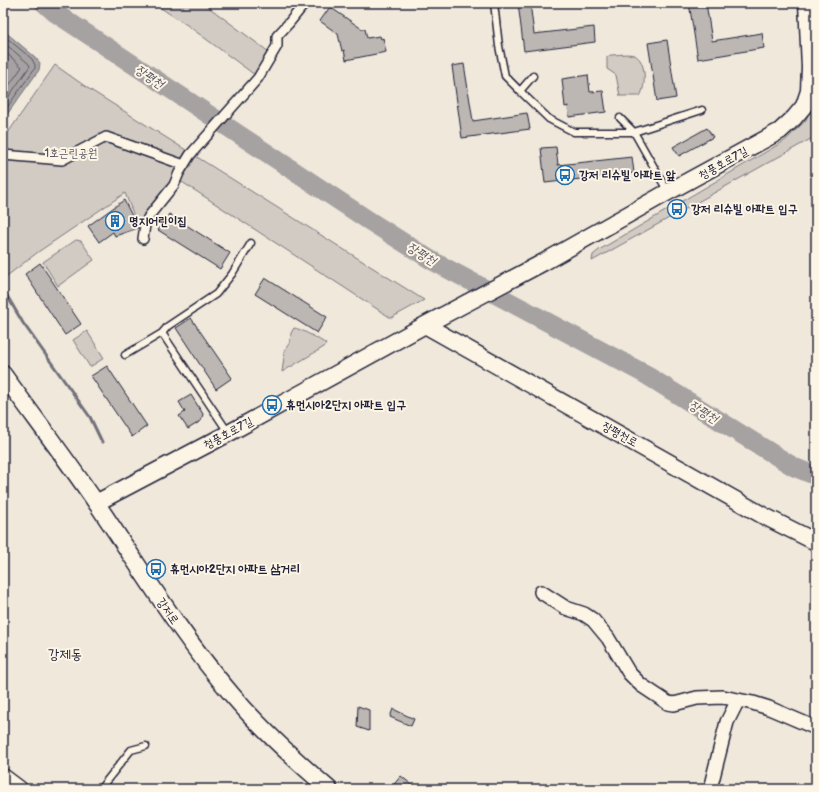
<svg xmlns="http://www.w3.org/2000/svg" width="819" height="792" font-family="'Balsamiq Sans','Poor Story',sans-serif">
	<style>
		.green { fill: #d1cbc3; stroke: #7a767f }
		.water { fill: #a6a2a2; stroke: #716f79 }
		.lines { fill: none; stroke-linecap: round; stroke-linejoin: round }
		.shore { stroke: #575564; stroke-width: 1 }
		.stream { stroke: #716f79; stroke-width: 3 }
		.river { stroke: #a6a2a2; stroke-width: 19 }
		.building { fill: #bcb7b3; stroke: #22223b }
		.service-casing { stroke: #22223b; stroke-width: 9 }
		.pedestrian-casing { stroke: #22223b; stroke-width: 12 }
		.minor-casing { stroke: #22223b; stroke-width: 16 }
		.tertiary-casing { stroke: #22223b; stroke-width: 19 }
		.service { stroke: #fcf5e5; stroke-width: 6 }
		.pedestrian { stroke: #fcf5e5; stroke-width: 9 }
		.minor { stroke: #fcf5e5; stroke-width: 13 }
		.tertiary { stroke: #fcf5e5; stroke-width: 16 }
		.labels { text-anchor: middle; stroke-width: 4; stroke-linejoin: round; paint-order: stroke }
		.park-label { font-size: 12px; fill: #575564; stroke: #fcf5e5 }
		.street-label { font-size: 12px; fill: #22223b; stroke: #fcf5e5 }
		.poi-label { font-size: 12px; font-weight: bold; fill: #22223b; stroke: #fcf5e5; text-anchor: start }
		.water-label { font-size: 13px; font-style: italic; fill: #575564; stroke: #fcf5e5 }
		.quarter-label { font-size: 14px; fill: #22223b; stroke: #fcf5e5 }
	</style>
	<rect width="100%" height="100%" fill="#efe8db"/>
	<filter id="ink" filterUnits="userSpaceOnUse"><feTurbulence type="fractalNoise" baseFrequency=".025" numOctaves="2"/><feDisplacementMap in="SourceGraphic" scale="8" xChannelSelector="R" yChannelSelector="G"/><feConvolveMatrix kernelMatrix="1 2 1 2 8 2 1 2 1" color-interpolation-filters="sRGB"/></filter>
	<g filter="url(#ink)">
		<path class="green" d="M153,3h50l70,52 -14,23 -72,-53z
			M611,55c7,0 17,-2 23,0 13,5 12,32 6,41h-20l-4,-21 -9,-6v-12z
			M55,65l34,24 335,211 -33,18 -209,-136 -41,52 -16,-41 -87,59 -35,27v-139z
			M816,93v43l-224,125 1,-6 6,-5 187,-110 20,-20z
			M76,240l5,1 13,19 -36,26 -15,-24z
			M294,328c5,0 27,12 32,16l-2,3 -42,25 3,-22 5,-8 1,-9z
			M87,331l17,27 -14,9 -17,-27z"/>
		<path class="water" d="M3,30l32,27 5,6 -1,7 -36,50z"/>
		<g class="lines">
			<path class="shore" d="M3,35l29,24 3,6v3l-32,45
				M3,42l25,21 2,3 -27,39
				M3,50l19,17 -19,27"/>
			<path class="stream" d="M3,146l2,-28
				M3,284l3,10 17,29 67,94 12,25"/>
			<path class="river" d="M44,3l10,9 314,208 63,40 212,113 151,94 22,9"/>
		</g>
		<path class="building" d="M518,3h12l4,31 60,-7 1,15 -71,9z
			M689,3h17l6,38 50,-8 2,15 -66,11z
			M330,7l32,22h3l2,9 13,-2 1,3 2,-1 3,14 -40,8 -2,-10 -2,1 -4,-17 -18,-13z
			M667,40l9,58 -19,3 -9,-58z
			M464,64l9,57 54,-8 3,16 -68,9 -10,-72z
			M588,75l2,17 13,-1 3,21 -37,5 -1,-11 -3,1 -3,-28z
			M707,128l6,9 -34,19 -6,-9z
			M556,147l2,18 74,-8 2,16 -89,10 -4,-35z
			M124,200l14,28 -23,8 -2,-4 -14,10 -11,-16z
			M169,214l61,39 -10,16 -62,-39z
			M40,263l41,61 -16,11 -40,-61z
			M265,278l62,39 -10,16 -62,-39z
			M191,318l41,60 -16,11 -40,-61z
			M107,366l40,60 -15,11 -41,-61z
			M191,395l12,19 -2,7 -13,8 -9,-13 6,-4 -6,-10z
			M358,706l11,4v21l-12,-4z
			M393,709l21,10 -3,7 -21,-9z
			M401,776l16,13h-27z"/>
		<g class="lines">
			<defs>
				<path id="service" d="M494,3l5,43 6,30 15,15
					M533,76l-13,15 29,28 25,13h60
					M620,118l14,14
					M668,192l-34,-60 68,-22
					M162,333l66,99
					M125,355l37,-22 6,-7 48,-32 16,-20 19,-31
					M100,789l31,-39 15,-4"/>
				<path id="pedestrian" d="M3,155l59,5 44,-23 78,28
					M143,239l2,-14 4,-9 25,-31 5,-12 11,-18 68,-77 19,-32v-10l12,-13 16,-20"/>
				<path id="minor" d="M541,592l25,16 18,6 9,6 15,18 21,35 12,12 27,18 6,1 23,-6 26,-1 30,6 16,5 47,20
					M712,781l15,-59 11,-22"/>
				<path id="tertiary" d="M425,325l339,191 52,26
					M3,374c31,43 64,86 94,130 44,65 85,133 136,192 29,34 62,64 96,93
					M96,503l133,-70 196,-108 119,-63 124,-70 112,-61 14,-13 10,-12 5,-15 1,-24 -3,-64
					M3,777l16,12"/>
			</defs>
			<use href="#service" class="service-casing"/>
			<use href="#pedestrian" class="pedestrian-casing"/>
			<use href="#minor" class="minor-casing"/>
			<use href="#tertiary" class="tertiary-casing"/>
			<use href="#service" class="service"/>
			<use href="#pedestrian" class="pedestrian"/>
			<use href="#minor" class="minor"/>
			<use href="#tertiary" class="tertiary"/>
		</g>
	</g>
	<defs>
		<symbol id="bus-ring" viewBox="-11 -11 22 22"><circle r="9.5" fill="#fcf5e5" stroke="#1f6fb2" stroke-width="1.5"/><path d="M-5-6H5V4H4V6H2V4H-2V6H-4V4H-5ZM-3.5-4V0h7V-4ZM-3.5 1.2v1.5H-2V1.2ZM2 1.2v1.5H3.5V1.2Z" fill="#1f6fb2"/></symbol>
		<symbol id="building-ring" viewBox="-11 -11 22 22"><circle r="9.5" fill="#fcf5e5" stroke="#1f6fb2" stroke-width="1.5"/><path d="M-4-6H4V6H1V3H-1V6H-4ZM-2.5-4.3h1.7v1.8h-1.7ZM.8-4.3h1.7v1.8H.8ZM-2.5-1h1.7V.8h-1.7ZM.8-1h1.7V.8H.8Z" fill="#1f6fb2"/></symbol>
	</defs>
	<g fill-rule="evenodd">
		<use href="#bus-ring" x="554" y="164" width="22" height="22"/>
		<use href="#bus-ring" x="666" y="198" width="22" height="22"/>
		<use href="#building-ring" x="104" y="210" width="22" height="22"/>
		<use href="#bus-ring" x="261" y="394" width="22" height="22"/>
		<use href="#bus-ring" x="145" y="558" width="22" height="22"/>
	</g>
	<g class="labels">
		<g class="park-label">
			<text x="71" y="157">1호근린공원</text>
		</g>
		<g class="street-label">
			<text transform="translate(723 163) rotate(-29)" y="4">청풍호로7길</text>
			<text transform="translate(228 433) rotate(-28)" y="4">청풍호로7길</text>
			<text transform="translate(620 434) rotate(29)" y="4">장평천로</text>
			<text transform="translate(168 611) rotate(56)" y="4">강저로</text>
		</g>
		<g class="poi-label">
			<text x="579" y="179">강저 리슈빌 아파트 앞</text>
			<text x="691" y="213">강저 리슈빌 아파트 입구</text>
			<text x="129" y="225">명지어린이집</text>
			<text x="286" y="409">휴먼시아2단지 아파트 입구</text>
			<text x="170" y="573">휴먼시아2단지 아파트 삼거리</text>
		</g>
		<g class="water-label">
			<text transform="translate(150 76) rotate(34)" y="5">장평천</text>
			<text transform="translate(422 253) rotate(32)" y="5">장평천</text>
			<text transform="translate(704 411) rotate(32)" y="5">장평천</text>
		</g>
		<g class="quarter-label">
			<text x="65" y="659">강제동</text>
		</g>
	</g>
	<rect width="819" height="792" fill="none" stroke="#fcf5e5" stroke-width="16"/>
	<rect x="8" y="8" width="803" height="776" fill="none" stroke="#22223b" stroke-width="1.5" filter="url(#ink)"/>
</svg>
